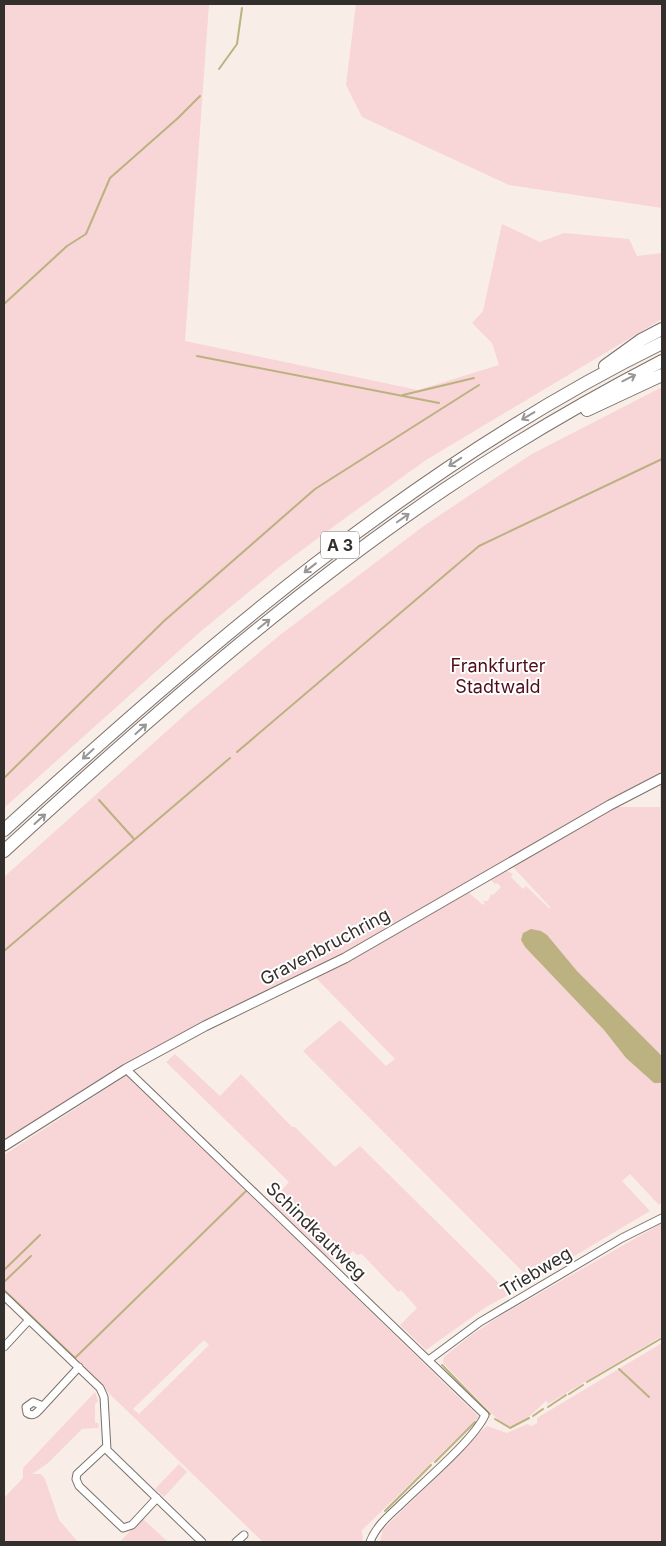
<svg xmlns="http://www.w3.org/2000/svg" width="666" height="1546" font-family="Inter,sans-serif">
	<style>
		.green { fill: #f8d5d6; fill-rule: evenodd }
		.water { fill: #bcb180 }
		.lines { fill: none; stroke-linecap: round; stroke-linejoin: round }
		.stream { stroke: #bcb180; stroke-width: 2 }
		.minor-casing { stroke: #7a716b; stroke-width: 9 }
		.tertiary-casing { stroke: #7a716b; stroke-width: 11 }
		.motorway-casing { stroke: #7a716b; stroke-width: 14 }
		.minor { stroke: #fff; stroke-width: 7 }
		.tertiary { stroke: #fff; stroke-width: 9 }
		.motorway { stroke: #fff; stroke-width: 12 }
		.oneway { stroke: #999796 }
		.labels { text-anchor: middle; stroke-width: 4; stroke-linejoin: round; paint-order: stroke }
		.shield { fill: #fff; stroke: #706d6b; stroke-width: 1 }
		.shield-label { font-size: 16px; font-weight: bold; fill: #332f2c }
		.park-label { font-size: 18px; fill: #500d1a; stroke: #fff }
		.street-label { font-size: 18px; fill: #332f2c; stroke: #fff }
	</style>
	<rect width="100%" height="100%" fill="#f9eee7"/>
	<path class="green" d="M4,4h205l-24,337 233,49 81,-25 -7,-22 -20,-20 11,-12 19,-87 38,18 24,-9 65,6 8,17 25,-3v66l-236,141 -89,64 -59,44 -78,64 -196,176z
		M356,4h306v204l-153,-23 -147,-68 -16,-32z
		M662,387v389l-65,33 -278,159 -93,45 -222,129v-265l184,-165 92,-77 145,-110 105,-70z
		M662,781v275l-85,-85 -35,-40h-16l-5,8 4,8 79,83 22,28 28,25h8v119l-3,3 -29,-31 -8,7 28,30 -118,70 -229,-230 37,-31 46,46 9,-7 -79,-81 54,-28 97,-59 16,14 2,-2 -2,-2h5l3,-7 2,1 8,-8 -4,-4 -2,1 -5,-5 16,-9 7,4 -2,3 12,12 3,-3 23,22h2l-39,-42 100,-59h48v-25z
		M175,1054l45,42 21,-22 51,53h3l40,40 25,-21 150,148 -24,13 -60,43 -26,-25 17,-17 -16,-18 -3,2 -36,-38 -5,1 -4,-4 -7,7 -5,-4 -8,7 -4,-4 -3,2 -56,-55 19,-22 -121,-118 -2,-2z
		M127,1075l352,342 -117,113 1,12h-100l-259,-250v-137zM204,1340l5,5 -70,69 -6,-5z
		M662,1223v113l-114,68 -2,-3 -15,14 -20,12 -8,-2 -60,-62 1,-6 26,-21 30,-20z
		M662,1343v199h-282l3,-13 80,-77 -1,-4 25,-22 20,7 20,-9 5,2 5,-3v-5z
		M95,1392l3,9 -3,3v19h3l1,5 -17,1 -34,34 -16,11h9l4,5 14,41 19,22h-74v-44l19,-20v-10z
		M179,1464l8,8 -23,25 -9,-8z
		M142,1518l26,24h-48z"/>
	<path class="water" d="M531,929l10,2 6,4 30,36 85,85v27h-8l-28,-25 -22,-28 -79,-83 -4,-7 2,-7z"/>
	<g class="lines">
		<path class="stream" d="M219,69l18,-25 5,-36
			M4,304l63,-58 19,-12 24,-56 68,-60 22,-22
			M197,356l242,47
			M403,395l71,-17
			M237,752l242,-206 183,-87
			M4,778l160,-157 151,-132 164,-104
			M99,800l35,39
			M4,951l226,-193
			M4,1270l36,-35
			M4,1282l27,-26
			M4,1290l71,68 172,-168
			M442,1365l48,49
			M619,1369l30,28
			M587,1382l75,-44
			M447,1383l29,28
			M569,1394l14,-9
			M548,1407l18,-12
			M533,1416l10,-7
			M495,1419l15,9 19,-10
			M435,1462l40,-40
			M385,1511l46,-46"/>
		<defs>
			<path id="minor" d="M126,1069l359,346c-11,25 -65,70 -87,92 -11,10 -23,21 -28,35
				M4,1296l96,92 4,9 3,53 95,92
				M4,1347l25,-27
				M430,1359l50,-37 142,-84 40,-20
				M33,1402l10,4c-5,5 -9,12 -16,7l-1,-6z
				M43,1406l36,-39
				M106,1447l-29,27 -1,5 3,7 44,42 9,-3 25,-27
				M236,1542l8,-7"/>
			<path id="tertiary" d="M4,1146l122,-77 79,-43 140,-68 265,-153 52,-27"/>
			<path id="motorway" d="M605,366l36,-26 21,-11
				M587,410l75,-35
				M4,830c202,-183 411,-366 658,-487
				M4,851c140,-128 283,-255 441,-362 70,-47 142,-89 217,-128"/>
		</defs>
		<use href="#minor" class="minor-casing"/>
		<use href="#tertiary" class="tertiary-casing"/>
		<use href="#motorway" class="motorway-casing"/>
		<use href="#minor" class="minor"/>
		<use href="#tertiary" class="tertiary"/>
		<use href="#motorway" class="motorway"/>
	</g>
	<defs><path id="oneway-shaft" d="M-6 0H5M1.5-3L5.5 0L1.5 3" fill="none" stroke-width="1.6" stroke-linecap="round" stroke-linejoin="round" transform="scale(1.25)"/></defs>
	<g class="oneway">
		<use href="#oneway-shaft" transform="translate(629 378) rotate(-27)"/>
		<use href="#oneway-shaft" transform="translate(528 416) rotate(149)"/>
		<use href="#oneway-shaft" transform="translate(455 462) rotate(147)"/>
		<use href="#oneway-shaft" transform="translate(403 518) rotate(-35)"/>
		<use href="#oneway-shaft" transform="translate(310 568) rotate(142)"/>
		<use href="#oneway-shaft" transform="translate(264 624) rotate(-39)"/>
		<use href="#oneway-shaft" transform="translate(141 729) rotate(-42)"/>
		<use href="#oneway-shaft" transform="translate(88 754) rotate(138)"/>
		<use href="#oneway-shaft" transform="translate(40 819) rotate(-42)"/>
	</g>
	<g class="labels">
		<rect class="shield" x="321" y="531.5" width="38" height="27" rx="4"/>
		<g class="shield-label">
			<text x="340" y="551">A 3</text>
		</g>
		<g class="park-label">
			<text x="498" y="672">Frankfurter<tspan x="498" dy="21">Stadtwald</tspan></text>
		</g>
		<g class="street-label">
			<text transform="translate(325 947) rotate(-28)" y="6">Gravenbruchring</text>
			<text transform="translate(316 1231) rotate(44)" y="6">Schindkautweg</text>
			<text transform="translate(536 1272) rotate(-31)" y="6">Triebweg</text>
		</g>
	</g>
	<rect width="666" height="1546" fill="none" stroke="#332f2c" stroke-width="10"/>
</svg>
